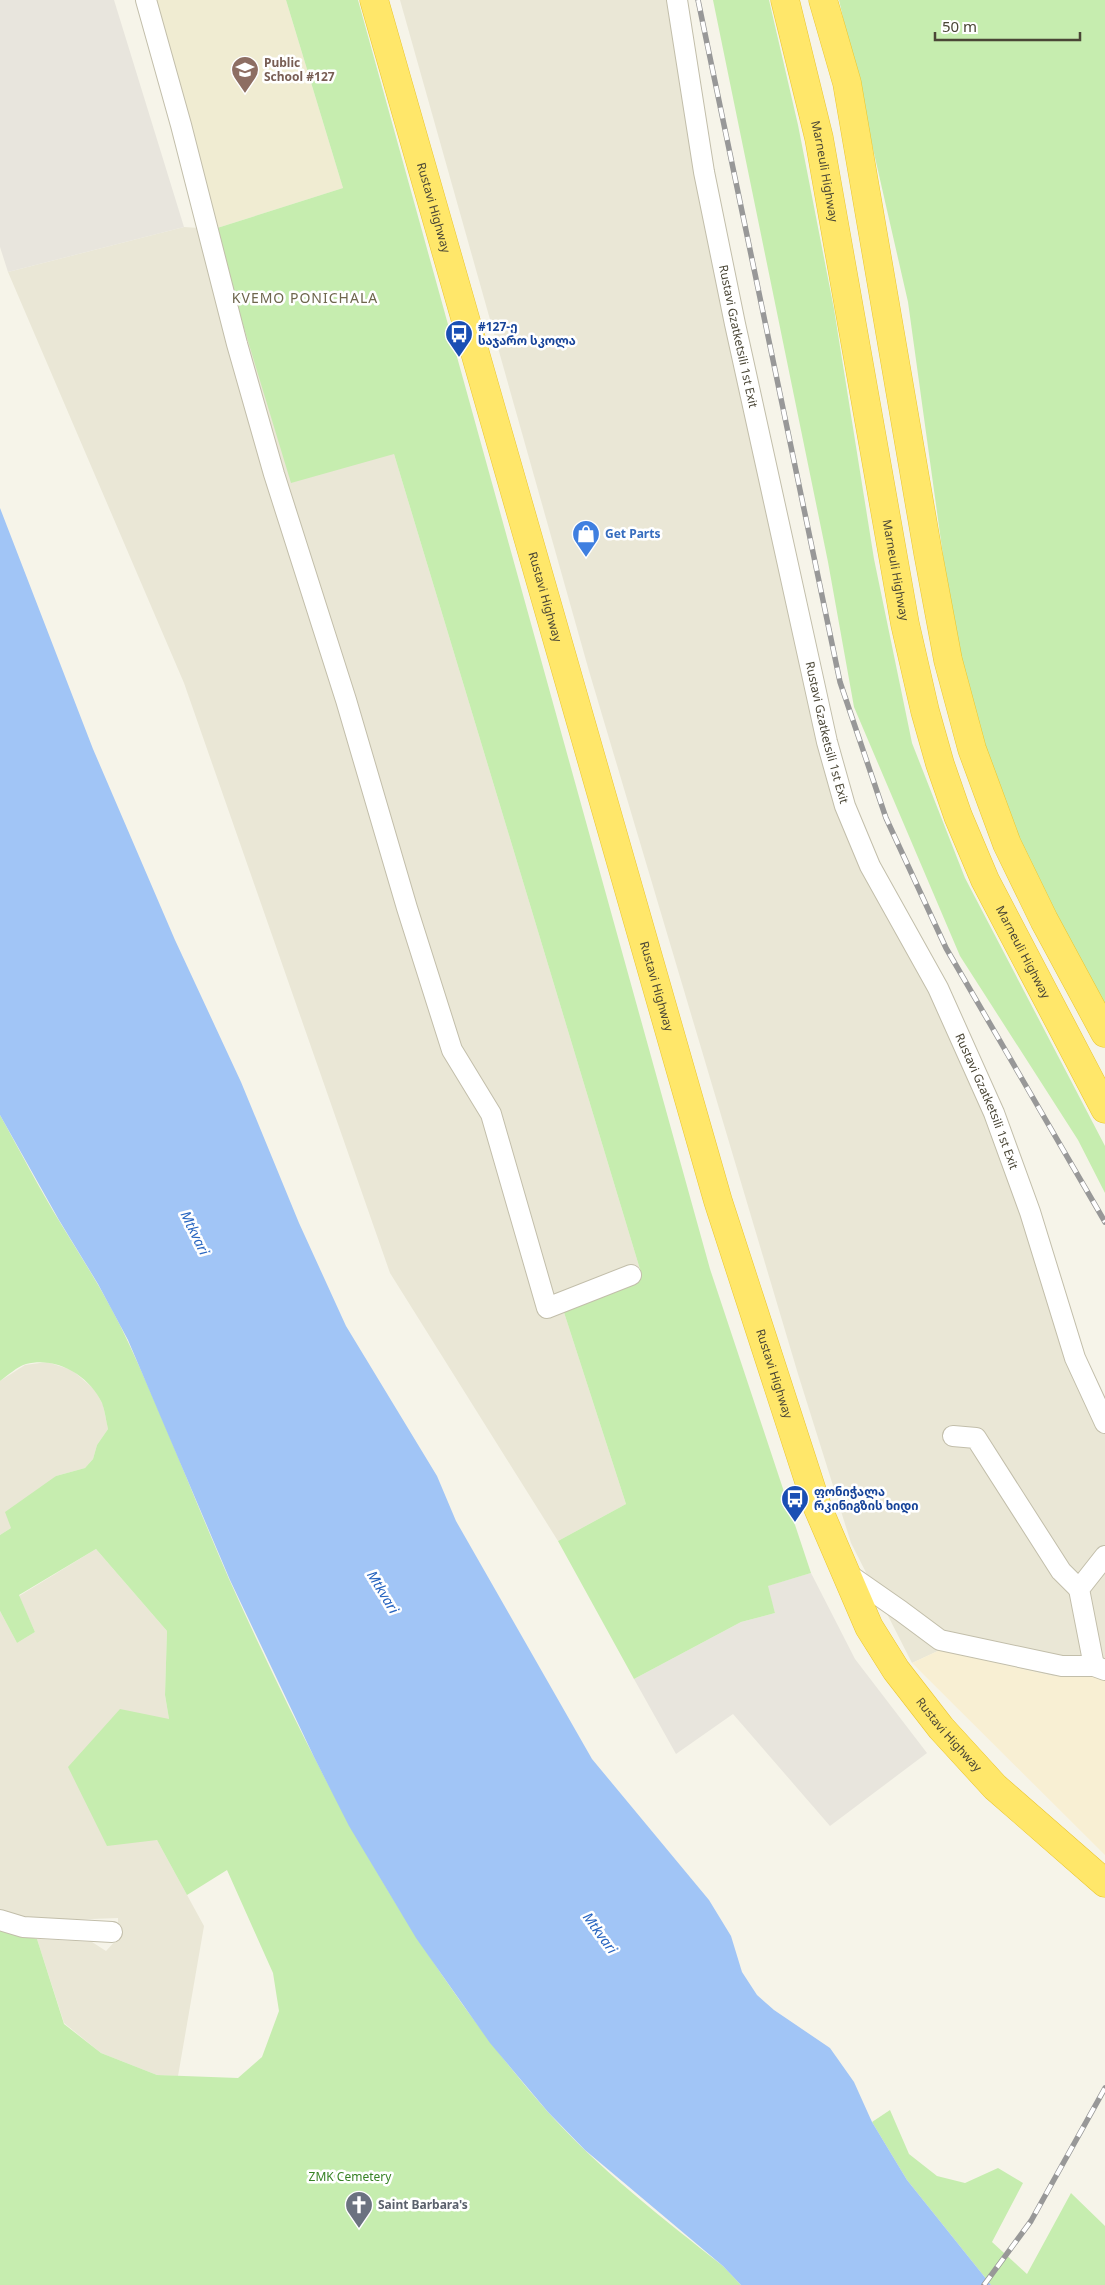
<svg xmlns="http://www.w3.org/2000/svg" width="1105" height="2285" font-family="'Noto Sans','Noto Sans Georgian',sans-serif">
	<style>
		.residential { fill: #eae7d6 }
		.commercial { fill: #f8efd3 }
		.industrial { fill: #e8e5dd }
		.education { fill: #f0ecd2 }
		.green { fill: #c6edaf }
		.water { fill: #a1c5f6 }
		.lines { fill: none; stroke-linecap: round; stroke-linejoin: round }
		.street-casing { stroke: #c2beaa; stroke-width: 22 }
		.highway-casing { stroke: #eac52f; stroke-width: 29 }
		.street { stroke: #fff; stroke-width: 20 }
		.highway { stroke: #ffe76a; stroke-width: 28 }
		.rail-casing { stroke: #989898; stroke-width: 5.5 }
		.rail { stroke: #fff; stroke-width: 4; stroke-dasharray: 11; stroke-linecap: butt }
		.labels { text-anchor: middle; stroke-width: 5; stroke-linejoin: round; paint-order: stroke }
		.education-label { font-size: 12px; font-weight: bold; fill: #785e54; stroke: #fff; text-anchor: start }
		.street-label { font-size: 12px; fill: #4a4636; stroke: #fff }
		.transit-label { font-size: 12px; font-weight: bold; fill: #164399; stroke: #fff; text-anchor: start }
		.shop-label { font-size: 12px; font-weight: bold; fill: #366cbe; stroke: #fff; text-anchor: start }
		.park-label { font-size: 12px; fill: #378224; stroke: #fff }
		.worship-label { font-size: 12px; font-weight: bold; fill: #5b616d; stroke: #fff; text-anchor: start }
		.neighbourhood-label { font-size: 14px; letter-spacing: 1px; fill: #6e664d; stroke: #fff }
		.water-label { font-size: 14px; font-style: italic; fill: #2664c0; stroke: #fff }
	</style>
	<rect width="100%" height="100%" fill="#f6f4e9"/>
	<path class="residential" d="M400,0h266l33,178 144,651 131,248 53,147 78,182v265l-52,5 -113,-26 -28,13 -61,-120 -53,-169 -209,-703z
		M184,227l30,2 180,225 248,822 -82,24 66,204 -68,37 -168,-268 -206,-590 -176,-411z
		M47,1362l25,8 23,20 8,15 5,24 -11,16 -4,14 -8,9 -29,8 -45,52 -11,7v-154l25,-16z
		M96,1549l71,82 -2,64 4,24 -12,121 47,86 -26,150 -21,-1 -56,-22 -37,-30 -27,-84 55,3 14,9 12,-13v-20l-78,3 -35,-5 -5,-6v-299l17,32 18,-11 -16,-36z"/>
	<path class="commercial" d="M940,1650l113,26 52,-5v184l-193,-192z"/>
	<path class="industrial" d="M0,0h114l70,227 -176,45 -8,-25z
		M811,1573l44,86 72,94 -97,73 -97,-112 -57,40 -42,-75 107,-57 34,-9 -8,-27z"/>
	<path class="education" d="M149,0h137l57,188 -129,41z"/>
	<path class="green" d="M286,0h72l352,1269 101,304 -43,13 7,27 -34,9 -107,57 -76,-138 68,-37 -66,-204 82,-24 -248,-822 -103,29 -77,-254 129,-41z
		M713,0h56l29,125 36,184 40,250 38,184 53,135 140,268v47l-27,-53 -118,-184 -106,-249 -26,-145z
		M839,0h266v1007l-104,-197 -48,-182 -45,-326z
		M0,1115c20,36 39,73 61,109 24,39 49,78 68,120 36,77 66,157 100,235 85,189 181,376 318,532 52,58 115,107 176,155l18,19h-741v-356l37,10 27,85 37,29 56,22 81,3 24,-21 17,-46 -6,-38 -46,-103 -40,25 -30,-55 -50,6 -39,-79 52,-58 49,10 -4,-24 2,-64 -71,-82 -77,46 16,37 -18,11 -17,-32v-76l11,-7 -6,-16 51,-36 29,-8 8,-9 4,-14 11,-16c-2,-8 -3,-18 -6,-26 -13,-28 -46,-47 -76,-39 -9,3 -18,11 -26,17z
		M890,2110l19,44 28,22 28,7 33,-15 25,15 -31,59 35,32 44,-81 34,33v59h-114l-84,-105 -35,-58z"/>
	<path class="water" d="M0,508l93,241 82,191 66,142 58,141 47,103 91,150 19,45 136,238 117,141 22,36 11,36 15,23 17,15 56,38 24,34 18,40 35,58 84,105h-250l-18,-19 -138,-116 -37,-38 -58,-69 -74,-105 -67,-112 -35,-69 -84,-177 -102,-240 -30,-56 -39,-64 -59,-105z"/>
	<g class="lines">
		<defs>
			<g id="street">
				<path d="M146,0l35,125 56,219 37,130 72,226 61,208 45,142 39,64 56,194 84,-33"/>
				<path id="s1" d="M677,0l27,172 31,152 92,418 18,64 25,60 68,122 56,125 36,99 45,146 30,65"/>
				<path d="M953,1436l23,2 85,133 18,18"/>
				<path d="M845,1572l56,39 39,29 122,26h32l11,4"/>
				<path d="M1094,1666l-15,-77 26,-33"/>
				<path d="M0,1920l23,7 89,5"/>
			</g>
			<g id="highway">
				<path id="s2" d="M374,0l344,1201 99,305 52,121 27,43 45,58 54,59 110,96"/>
				<path id="s3" d="M785,0l34,138 86,486 20,87 15,53 18,52 27,64 120,229"/>
				<path d="M823,0l24,83 81,470 20,107 24,89 35,95 37,76 61,113"/>
			</g>
		</defs>
		<use href="#street" class="street-casing"/>
		<use href="#highway" class="highway-casing"/>
		<use href="#street" class="street"/>
		<use href="#highway" class="highway"/>
		<defs>
			<path id="rail" d="M698,0l142,682 46,136 60,130 159,274
				M984,2285l47,-64 74,-133"/>
		</defs>
		<use href="#rail" class="rail-casing"/>
		<use href="#rail" class="rail"/>
	</g>
	<defs>
		<symbol id="school-pin" viewBox="-11 -11 22 30"><path d="M0 17L-7.5 6A9.5 9.5 0 1 1 7.5 6Z" fill="#8d6e63" stroke="#fff"/><path d="M0-5L7-2L0 1L-7-2ZM-4 1L0 2.5L4 1V4Q0 6-4 4Z" fill="#fff"/></symbol>
		<symbol id="bus-pin" viewBox="-11 -11 22 30"><path d="M0 17L-7.5 6A9.5 9.5 0 1 1 7.5 6Z" fill="#1a4fb4" stroke="#fff"/><path d="M-5-6H5V4H4V6H2V4H-2V6H-4V4H-5ZM-3.5-4V0h7V-4ZM-3.5 1.2v1.5H-2V1.2ZM2 1.2v1.5H3.5V1.2Z" fill="#fff"/></symbol>
		<symbol id="shop-pin" viewBox="-11 -11 22 30"><path d="M0 17L-7.5 6A9.5 9.5 0 1 1 7.5 6Z" fill="#3f7fe0" stroke="#fff"/><path d="M-5-2.5h2.3a2.7 3.5 0 0 1 5.4 0H5L5.5 6h-11ZM-1.5-2.5h3a1.5 2.3 0 0 0-3 0Z" fill="#fff"/></symbol>
		<symbol id="church-pin" viewBox="-11 -11 22 30"><path d="M0 17L-7.5 6A9.5 9.5 0 1 1 7.5 6Z" fill="#6b7280" stroke="#fff"/><path d="M-1.2-6h2.4v3.5h3.3v2.4h-3.3V6h-2.4V-.1h-3.3v-2.4h3.3Z" fill="#fff"/></symbol>
	</defs>
	<g fill-rule="evenodd">
		<use href="#school-pin" x="229" y="54" width="32" height="43"/>
		<use href="#bus-pin" x="443" y="318" width="32" height="43"/>
		<use href="#shop-pin" x="570" y="518" width="32" height="43"/>
		<use href="#bus-pin" x="779" y="1483" width="32" height="43"/>
		<use href="#church-pin" x="343" y="2189" width="32" height="43"/>
	</g>
	<g class="labels">
		<g class="education-label">
			<text x="264" y="67">Public<tspan x="264" dy="14">School #127</tspan></text>
		</g>
		<g class="street-label">
			<text dy="4" stroke="none"><textPath href="#s3" startOffset="176">Marneuli Highway</textPath></text>
			<text dy="4" stroke="none"><textPath href="#s2" startOffset="216">Rustavi Highway</textPath></text>
			<text dy="4" stroke="none"><textPath href="#s1" startOffset="342">Rustavi Gzatketsili 1st Exit</textPath></text>
			<text dy="4" stroke="none"><textPath href="#s3" startOffset="581">Marneuli Highway</textPath></text>
			<text dy="4" stroke="none"><textPath href="#s2" startOffset="621">Rustavi Highway</textPath></text>
			<text dy="4" stroke="none"><textPath href="#s1" startOffset="748">Rustavi Gzatketsili 1st Exit</textPath></text>
			<text dy="4" stroke="none"><textPath href="#s3" startOffset="986">Marneuli Highway</textPath></text>
			<text dy="4" stroke="none"><textPath href="#s2" startOffset="1026">Rustavi Highway</textPath></text>
			<text dy="4" stroke="none"><textPath href="#s1" startOffset="1152">Rustavi Gzatketsili 1st Exit</textPath></text>
			<text dy="4" stroke="none"><textPath href="#s2" startOffset="1431">Rustavi Highway</textPath></text>
			<text dy="4" stroke="none"><textPath href="#s2" startOffset="1836">Rustavi Highway</textPath></text>
		</g>
		<g class="transit-label">
			<text x="478" y="331">#127-ე<tspan x="478" dy="14">საჯარო სკოლა</tspan></text>
			<text x="814" y="1496">ფონიჭალა<tspan x="814" dy="14">რკინიგზის ხიდი</tspan></text>
		</g>
		<g class="shop-label">
			<text x="605" y="538">Get Parts</text>
		</g>
		<g class="park-label">
			<text x="350" y="2181">ZMK Cemetery</text>
		</g>
		<g class="worship-label">
			<text x="378" y="2209">Saint Barbara's</text>
		</g>
		<g class="neighbourhood-label">
			<text x="305" y="303">KVEMO PONICHALA</text>
		</g>
		<g class="water-label">
			<text transform="translate(195 1233) rotate(64)" y="5">Mtkvari</text>
			<text transform="translate(383 1592) rotate(59)" y="5">Mtkvari</text>
			<text transform="translate(600 1933) rotate(54)" y="5">Mtkvari</text>
		</g>
	</g>
	<path d="M935 32v8h145v-8" fill="none" stroke="#4a4636" stroke-width="2.5"/>
	<text x="942" y="32" font-size="15" fill="#4a4636" stroke="#ffffff" stroke-width="4" paint-order="stroke">50 m</text>
</svg>
